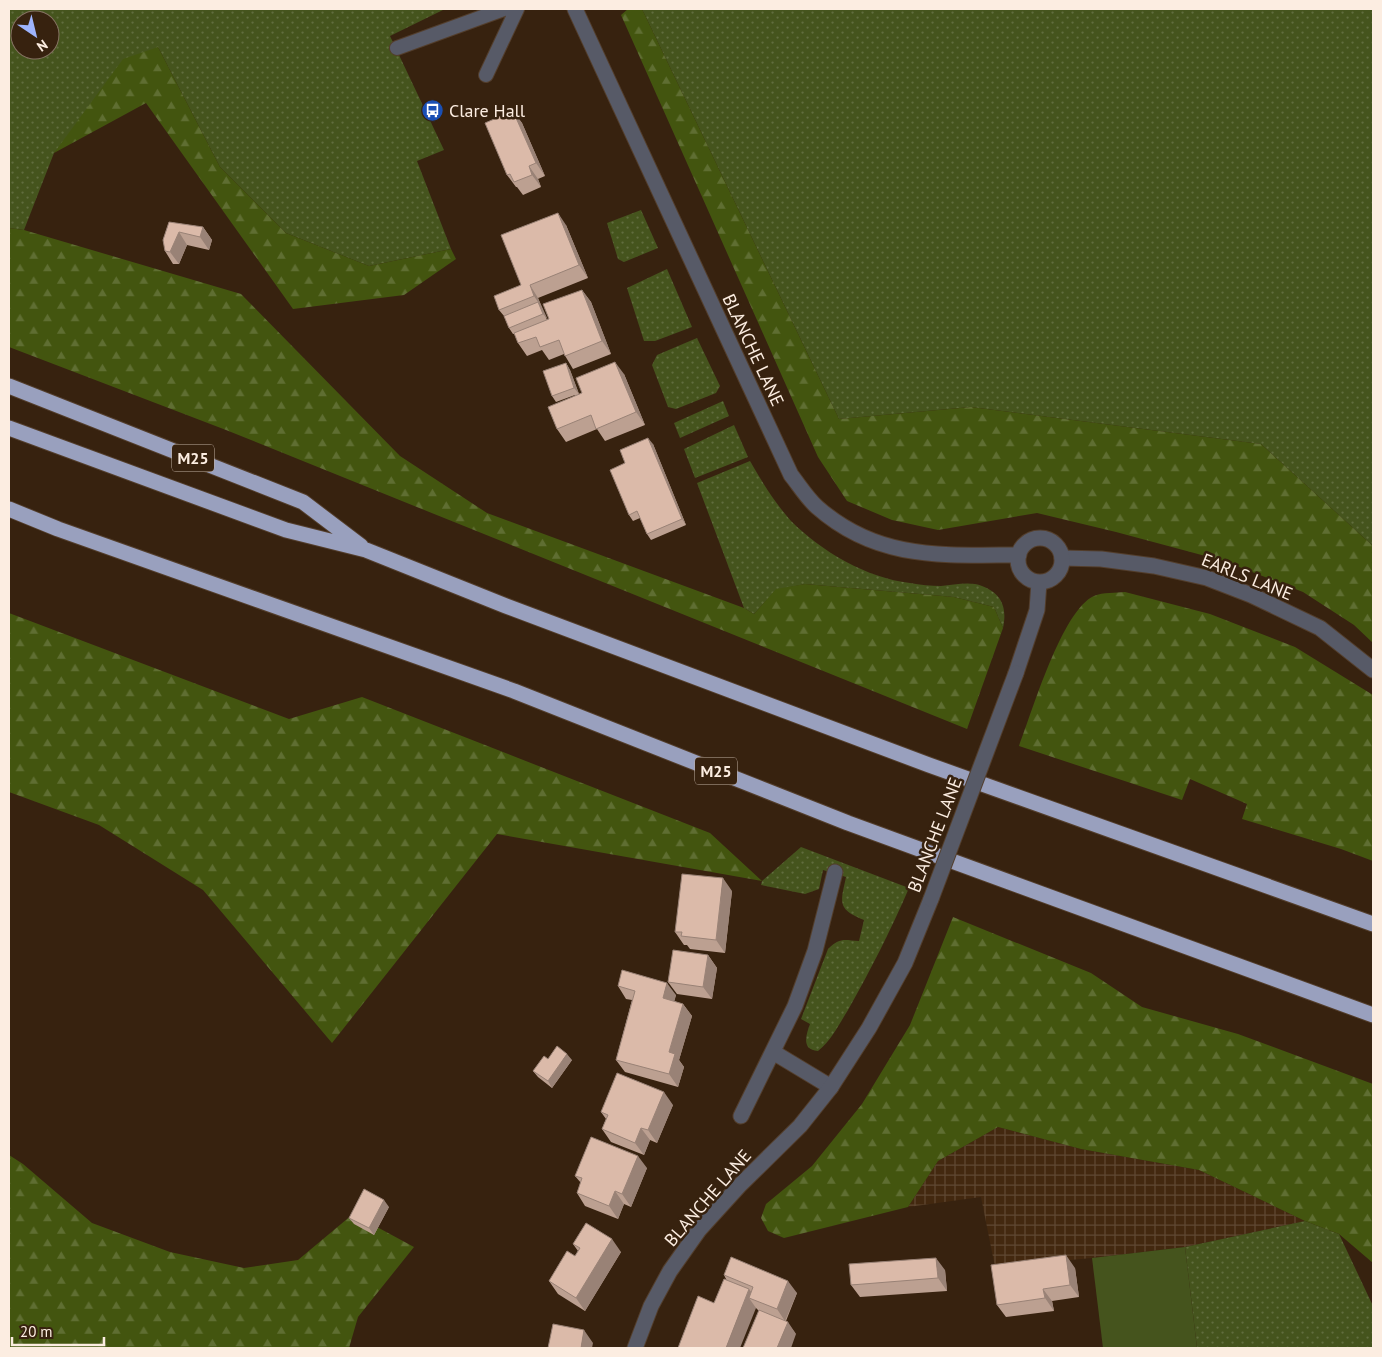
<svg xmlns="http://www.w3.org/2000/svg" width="1382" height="1357" font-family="'PT Sans',sans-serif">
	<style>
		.industrial { fill: url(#industrial-grid) }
		.grass { fill: url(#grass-dots); fill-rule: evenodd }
		.forest { fill: url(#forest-firs) }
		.green { fill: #45541d }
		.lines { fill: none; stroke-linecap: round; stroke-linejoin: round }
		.service-casing { stroke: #533e2c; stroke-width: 16 }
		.minor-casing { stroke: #533e2c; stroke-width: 17 }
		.tertiary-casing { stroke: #533e2c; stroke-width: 17 }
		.motorway-casing { stroke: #533e2c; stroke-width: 17 }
		.service { stroke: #575a67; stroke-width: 14 }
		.minor { stroke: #575a67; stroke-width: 15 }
		.tertiary { stroke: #575a67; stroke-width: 15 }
		.motorway { stroke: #99a0be; stroke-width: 15 }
		.tertiary-bridge-casing { stroke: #533e2c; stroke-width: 17; stroke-linecap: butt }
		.tertiary-bridge { stroke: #575a67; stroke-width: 15 }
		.wall { fill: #bca091 }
		.shaded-wall { fill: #998276 }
		.building { fill: #dbbaa9; stroke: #998276 }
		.labels { text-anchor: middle; stroke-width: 5; stroke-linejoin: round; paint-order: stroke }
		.shield { fill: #37220f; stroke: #c1b0a2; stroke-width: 1 }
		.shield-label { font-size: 16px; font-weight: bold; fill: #fcede1 }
		.poi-label { font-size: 18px; fill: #fcede1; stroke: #37220f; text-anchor: start }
		.street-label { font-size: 18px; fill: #fcede1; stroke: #37220f }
	</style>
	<defs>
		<pattern id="industrial-grid" width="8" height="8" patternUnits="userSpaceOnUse" patternTransform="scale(1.25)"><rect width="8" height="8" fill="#43280f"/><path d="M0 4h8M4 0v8" fill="none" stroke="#5f4832"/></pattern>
		<pattern id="grass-dots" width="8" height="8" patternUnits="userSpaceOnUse" patternTransform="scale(1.25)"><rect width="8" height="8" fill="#45541d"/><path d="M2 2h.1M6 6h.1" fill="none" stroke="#616d3e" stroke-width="1.8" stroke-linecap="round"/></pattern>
		<pattern id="forest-firs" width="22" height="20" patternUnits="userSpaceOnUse" patternTransform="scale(1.25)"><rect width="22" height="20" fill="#43550f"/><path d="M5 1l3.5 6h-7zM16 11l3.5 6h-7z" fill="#5f6e32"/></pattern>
	</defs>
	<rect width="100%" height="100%" fill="#37220f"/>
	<path class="industrial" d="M998,1127l83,22 118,21 106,51 -120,26 -93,11 -97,9 -14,-70 -73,10 30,-46z"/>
	<path class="grass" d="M9,9h436l-55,27 54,114 -27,11 34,88 -82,17 -83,-33 -66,-66 -62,-120 -104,106 -30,77 -15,-2zM20,20h30v30h-30z
		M642,9h731v537l-112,-102 -290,-37 -132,12z
		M641,210l17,38 -34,14 -6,-3 -11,-36z
		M667,269l25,58 -37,14h-11l-17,-53z
		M697,338l23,48 -4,7 -40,16 -8,-2 -16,-42 5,-10z
		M723,401l6,15 -49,22 -6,-15z
		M734,425l14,32 -53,21 -11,-29z
		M750,461c12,21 25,42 41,60 31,31 76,57 119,62 10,2 21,3 31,3 13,-1 29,-5 41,0 21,8 25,23 21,42l-9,-21 -40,-10 -149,-13 -29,6 -22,24 -10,-6 -47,-125z
		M801,847l108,41c-18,42 -39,83 -61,122 -9,14 -16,30 -30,41 -17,-1 -12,-16 -8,-27l-9,-5 27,-70c12,-12 16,-9 31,-8l5,-21c-28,-11 -23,-18 -18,-43l-23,-7 -4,19 -14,5 -44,-9 1,-4z
		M1305,1221l34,13 34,72v42h-176l-12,-101z"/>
	<path class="forest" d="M628,9h14l197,410 132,-12 290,37 112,102v97l-19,-18 -51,-33 -79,-31 -108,-29 -79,-19 -99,17 -46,-10 -45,-19 -29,-44 -197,-442z
		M158,47l62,120 66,66 83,33 82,-17 5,10 -52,36 -111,14 -147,-206 -92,50 69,-94z
		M9,228l15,2 217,64 159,162 87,57 257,95 10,6 22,-25 29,-5 149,13 40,10 9,21 -36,101 -741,-299 -217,-83z
		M1125,592l85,22 85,33 78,48v166l-32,-12 -99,-30 5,-15 -57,-25 -8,21 -163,-54c13,-34 43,-136 75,-150 9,-4 22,-3 31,-4z
		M9,613l280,106 73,-22 348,136 52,48 -265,-47 -165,209 -129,-153 -104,-65 -90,-33z
		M953,917l138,56 51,34 96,27 135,50v179l-34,-29 -34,-13 -106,-51 -118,-21 -83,-22 -60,34 -30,46 -124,31 -16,-7 -7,-13 5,-14 46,-38 50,-62 48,-79z
		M9,1155l14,9 69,59 78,29 74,16 54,-8 55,-46 61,33 -56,70 -9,31h-340z"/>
	<path class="green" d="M1185,1247l12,101h-94l-11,-90z"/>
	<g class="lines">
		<defs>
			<path id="service" d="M397,48l107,-39
				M486,75l31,-66"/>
			<path id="minor" d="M1062,558l39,1 53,7 53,12 44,17 69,33 53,42
				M773,1052l58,35
				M741,1116l54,-110 20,-55 20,-79"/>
			<path id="tertiary" d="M575,9l216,466c8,10 16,23 26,32 61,54 127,48 202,48
				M1018 560a22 22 0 1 1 44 0a22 22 0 1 1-44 0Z
				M1016,673l21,-63 2,-28
				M635,1348l16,-42 19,-35 29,-41 40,-44 61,-60 31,-39 38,-59 36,-65 26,-64"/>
			<path id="motorway" d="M9,386l294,116 58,44
				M9,428l277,102 80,20 140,56 423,159 444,159
				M9,509l49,20 456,162 334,132 525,192"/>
		</defs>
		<use href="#service" class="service-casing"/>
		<use href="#minor" class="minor-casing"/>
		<use href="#tertiary" class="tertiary-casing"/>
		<use href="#motorway" class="motorway-casing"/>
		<use href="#service" class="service"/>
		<use href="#minor" class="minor"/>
		<use href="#tertiary" class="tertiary"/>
		<use href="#motorway" class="motorway"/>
		<defs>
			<path id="tertiary-bridge" d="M931,899l85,-226"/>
		</defs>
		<use href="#tertiary-bridge" class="tertiary-bridge-casing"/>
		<use href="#tertiary-bridge" class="tertiary-bridge"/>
	</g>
	<path class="wall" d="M513,111l9,12 23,53 -7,3 3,8 -18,8 -6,-8h-1l-9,-12z
		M169,222l34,5 9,13 -3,10 -22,-5 -8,19h-6l-8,-13z
		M566,225l22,53 -50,20 9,22 35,-30 9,12 20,52 -38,15 -9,-15 -15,6 -7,-10 -15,6 -9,-13 -3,-9h-2l-4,-6 -5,-12 -5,-6 22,-25z
		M566,363l4,7 9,24 45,-20 21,51 -40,16 -8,-12 -31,13 -9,-13 18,-34 -19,7 -4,-6z
		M653,444l33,81 -35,15 -4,-6 -7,-16 -7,3 -4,-6 -4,-52z
		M732,891l-7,62 -35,-4 -3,-4h-3l-9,-13z
		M708,955l9,13 -5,31 -35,-5 -9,-12z
		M618,986l58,9 -2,6 9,3 9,12 -13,44 5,7 -6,20 -53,-15 -9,-12 16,-60 -6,-1z
		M548,1059l24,1 -20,28 -14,-11 -5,-6z
		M673,1105l-16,38 -7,-3 -6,15 -33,-13 -9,-13 4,-10 -5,-7z
		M647,1168l-16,39 -7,-3 -6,15 -33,-13 -8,-13 4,-10 -6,-7z
		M389,1207l-15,28 -20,-11 -5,-6z
		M573,1244l48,8 -36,59 -27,-17 -9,-13 26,-25 3,-5z
		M1075,1268l4,29 -27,4 2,10 -48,6 -9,-12z
		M945,1270l2,21 -87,6 -9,-12z
		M724,1275l73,18 -11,28 10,13 -38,-24 -2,-2 -42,-5 13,-22z"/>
	<path class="shaded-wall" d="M513,111l9,12 23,53 -9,-13z
		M529,166l9,13 3,8 -9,-12z
		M558,213l8,12 22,53 -9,-13z
		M203,227l9,13 -3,10 -9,-13z
		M179,232l8,13 -8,19 -9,-12z
		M530,285l8,13 10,22 -5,-6 -5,-12 -4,-6z
		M582,290l9,12 20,52 -9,-13z
		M615,362l9,12 21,51 -9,-13z
		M566,363l4,7 9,24 -5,-6z
		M648,438l5,6 33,81 -4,-6z
		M723,878l9,13 -7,62 -9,-13z
		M708,955l9,13 -5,31 -9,-12z
		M667,983l9,12 -4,16 -9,-13z
		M683,1004l9,12 -13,44 5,7 -6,20 -9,-13v-22z
		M567,1054l5,6 -20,28 -4,-7z
		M664,1092l9,13 -16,38 -9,-13z
		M641,1128l9,12 -6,15 -9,-12z
		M638,1156l9,12 -16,39 -9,-13z
		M615,1191l9,13 -6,15 -9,-13z
		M384,1200l5,7 -15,28 -5,-7z
		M612,1239l9,13 -36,59 -9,-13z
		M1066,1255l9,13 4,29 -9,-12z
		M936,1258l9,12 2,21 -9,-13z
		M788,1281l9,12 -12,28 -8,-12z
		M749,1289l9,12 -9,-3 7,10 -16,40h-14z
		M1043,1289l9,12 2,10 -9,-13z
		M788,1322l8,12 -5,14h-14z
		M584,1330l9,13 -1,5h-11z"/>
	<path class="building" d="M513,111l23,52 -7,3 3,9 -18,7 -4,-8 -3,1 -22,-52z
		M558,213l21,52 -49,20 4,11 -35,14 -5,-14 27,-11 -20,-50z
		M169,222l34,5 -3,10 -21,-5 -9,20 -5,-1 -2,-11z
		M582,290l20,51 -37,15 -6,-16 -19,7 -4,-10 -18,6 -4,-10 35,-14 -6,-15z
		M538,302l5,12 -34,14 -5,-12z
		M615,362l21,50 -40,17 -5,-14 -34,14 -9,-22 34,-14 -6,-15z
		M566,363l8,25 -22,8 -9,-25z
		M648,438l34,81 -35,15 -10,-23 -8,4 -19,-45 15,-7 -5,-13z
		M682,874l41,4 -7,62 -35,-4 1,-4h-7z
		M673,950l35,5 -5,32 -35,-5z
		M622,970l45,13 -4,15 20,6 -14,48 6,2 -6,20 -53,-14 19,-69 -17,-5z
		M557,1046l10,8 -19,27 -15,-10 11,-15 4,3z
		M617,1073l47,19 -16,38 -7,-2 -6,15 -33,-14 6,-14 -7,-3z
		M591,1137l47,19 -16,38 -7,-3 -6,15 -32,-13 5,-15 -7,-2z
		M364,1189l20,11 -15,28 -20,-10z
		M586,1223l26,16 -36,59 -27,-17 18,-30 8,5 5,-8 -7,-4z
		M1066,1255l4,30 -27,4 2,9 -48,7 -6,-40z
		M731,1257l57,24 -11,28 -28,-11 4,-11 -29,-12z
		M936,1258l2,20 -87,7 -2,-21z
		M724,1279l25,10 -23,59h-48l20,-52 16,7z
		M759,1310l29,12 -11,26h-34z
		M553,1324l31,6 -3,18h-33z"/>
	<defs>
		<symbol id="bus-disc" viewBox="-11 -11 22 22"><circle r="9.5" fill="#1a4fb4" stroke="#37220f"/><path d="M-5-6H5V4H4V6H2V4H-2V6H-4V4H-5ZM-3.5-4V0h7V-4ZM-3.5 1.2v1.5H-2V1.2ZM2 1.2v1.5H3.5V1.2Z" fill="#fff"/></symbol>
	</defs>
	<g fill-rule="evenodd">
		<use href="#bus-disc" x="420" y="98" width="25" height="25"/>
	</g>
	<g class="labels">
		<g class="shield">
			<rect x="172" y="444.5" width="42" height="27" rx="4"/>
			<rect x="695" y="757.5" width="42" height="27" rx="4"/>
		</g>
		<g class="shield-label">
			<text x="193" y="464">M25</text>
			<text x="716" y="777">M25</text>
		</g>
		<g class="poi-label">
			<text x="449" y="117">Clare Hall</text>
		</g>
		<g class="street-label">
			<text transform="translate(753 350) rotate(65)" y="6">BLANCHE LANE</text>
			<text transform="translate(1247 577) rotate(22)" y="6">EARLS LANE</text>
			<text transform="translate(935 835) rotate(-69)" y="6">BLANCHE LANE</text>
			<text transform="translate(708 1198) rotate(-49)" y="6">BLANCHE LANE</text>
		</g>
	</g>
	<rect width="1382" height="1357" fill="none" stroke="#fcede1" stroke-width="20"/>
	<g transform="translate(35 35) rotate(145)"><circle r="24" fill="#37220f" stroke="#867363"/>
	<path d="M0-4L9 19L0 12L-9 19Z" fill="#9eb4fd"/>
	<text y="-8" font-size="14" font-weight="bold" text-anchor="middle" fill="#fcede1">N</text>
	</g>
	<path d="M12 1337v8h92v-8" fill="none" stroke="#fcede1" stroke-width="2.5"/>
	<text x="20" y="1337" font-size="15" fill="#fcede1" stroke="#37220f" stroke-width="4" paint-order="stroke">20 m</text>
</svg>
